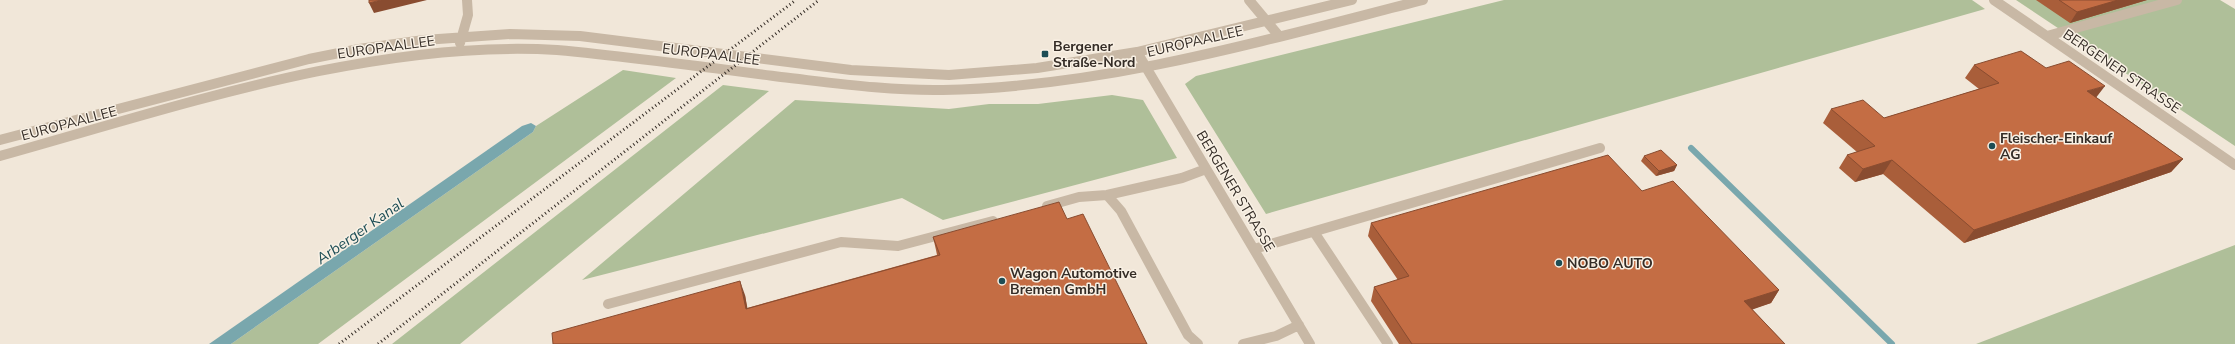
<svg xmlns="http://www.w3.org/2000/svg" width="2235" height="344" font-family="'Nunito Sans',sans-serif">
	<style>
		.green { fill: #afbf99 }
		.water { fill: #79a7ad }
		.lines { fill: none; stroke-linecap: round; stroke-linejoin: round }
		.stream { stroke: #79a7ad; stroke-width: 6 }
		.minor { stroke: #c8b8a5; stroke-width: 10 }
		.rail { stroke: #342c26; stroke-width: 3; stroke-dasharray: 1 3; stroke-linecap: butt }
		.wall { fill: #a95e3a }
		.shaded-wall { fill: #894c30 }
		.building { fill: #c46d44; stroke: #894c30 }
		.poi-dot { fill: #1d4d55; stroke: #f9f1e5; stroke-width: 1.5 }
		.labels { text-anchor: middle; stroke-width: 3; stroke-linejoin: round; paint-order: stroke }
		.street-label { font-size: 14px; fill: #342c26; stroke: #f9f1e5 }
		.poi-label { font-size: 14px; font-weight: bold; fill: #342c26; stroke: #f9f1e5; text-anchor: start }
		.water-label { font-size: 15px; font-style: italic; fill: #1d4d55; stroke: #f9f1e5 }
	</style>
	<rect width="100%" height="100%" fill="#f1e7d9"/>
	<path class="green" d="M1504,0h468l13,9 -719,205 -81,-130 11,-8z
		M2016,0h204l15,9v137z
		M623,70l53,8 -358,266h-87l302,-212 3,-6z
		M723,85l46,6 -309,253h-68z
		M1112,95l31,5 34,58 -234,62 -41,-22 -320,82 213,-180 154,9 40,-5h49z
		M2235,245v99h-259z"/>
	<path class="water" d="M531,123l5,3 -3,6 -302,212h-22l313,-218z"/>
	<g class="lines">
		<path class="stream" d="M1691,148l201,196"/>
		<path class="minor" d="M1249,0l30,36
			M1994,0l241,165
			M2047,36l130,-36
			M460,43l8,-28 -1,-15
			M1137,52l173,292
			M0,140l309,-81 50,-10 65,-9 86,-6 70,2 271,34 98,5 88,-7 100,-16 215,-52
			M0,156c176,-49 373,-117 557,-106 75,7 149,17 224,27 53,6 108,14 162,13 163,-3 323,-50 480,-90
			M1107,195l14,16 67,124 10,9
			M1047,206l32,-9 28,-2 75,-17 24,-9
			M1314,232l74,112
			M1254,249l346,-101
			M608,304l233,-62 57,4 95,-25
			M1243,344l33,-8 23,-11"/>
		<path class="rail" d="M339,344l457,-344
			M378,344l441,-344"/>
	</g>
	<path class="wall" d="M2036,0h111l-77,23z
		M1974,65l72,3 50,29 87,62 -12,13 -207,71 -81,-69 -28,8 -16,-14 8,-13 10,-3 -34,-29 8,-14 53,9 95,-29 -14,-11z
		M1644,156l33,9 -3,6 -18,5 -15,-15z
		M1642,191l137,99 -8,13 -19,6 33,35h-386l-28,-43 3,-14 24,-7 -30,-44 3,-13z
		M1067,219l80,125h-594l192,-49 2,13 190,-53 -1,-5 -3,-13z"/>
	<path class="shaded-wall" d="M381,0h46l-53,13 -5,-10z
		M2118,0h29l-77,23 7,-11z
		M2105,86l-10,13 -8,-8z
		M2183,159l-12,13 -207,71 10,-13z
		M1892,160l-9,14 -28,8 8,-13z
		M1677,165l-3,6 -18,5 3,-5z
		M740,281l5,14 5,27 -4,-13z
		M1779,290l-8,13 -34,12 7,-14z"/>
	<path class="building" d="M369,0h12l-12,3z
		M2059,0h59l-41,12z
		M2021,51l25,17 23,-7 36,25 -18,5 96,68 -209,71 -82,-70 -29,9 -16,-14 28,-9 -44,-37 32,-9 21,18 115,-35 -25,-18z
		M1661,150l16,15 -18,6 -15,-15z
		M1608,155l34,36 31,-10 106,109 -35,11 41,43h-373l-38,-57 35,-11 -38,-53z
		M1059,202l8,17 16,-5 64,130h-594l-1,-11 188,-52 6,28 194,-54 -7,-18z"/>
	<g class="poi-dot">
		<rect x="1041" y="50" width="8" height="8" rx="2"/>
		<circle cx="1992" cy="146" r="4"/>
		<circle cx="1559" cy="263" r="4"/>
		<circle cx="1002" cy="281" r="4"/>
	</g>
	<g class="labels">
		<g class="street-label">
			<text transform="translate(1195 41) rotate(-13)" y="5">EUROPAALLEE</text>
			<text transform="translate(386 47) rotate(-8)" y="5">EUROPAALLEE</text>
			<text transform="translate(711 54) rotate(7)" y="5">EUROPAALLEE</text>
			<text transform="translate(2122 71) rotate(34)" y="5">BERGENER STRASSE</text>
			<text transform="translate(69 123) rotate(-15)" y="5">EUROPAALLEE</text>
			<text transform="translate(1236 191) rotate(59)" y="5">BERGENER STRASSE</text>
		</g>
		<g class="poi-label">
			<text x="1053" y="51">Bergener<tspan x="1053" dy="16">Straße-Nord</tspan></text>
			<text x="2000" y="143">Fleischer-Einkauf<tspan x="2000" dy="16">AG</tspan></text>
			<text x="1567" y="268">NOBO AUTO</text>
			<text x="1010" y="278">Wagon Automotive<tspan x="1010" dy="16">Bremen GmbH</tspan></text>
		</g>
		<g class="water-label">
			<text transform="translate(360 231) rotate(-35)" y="5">Arberger Kanal</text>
		</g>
	</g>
</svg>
